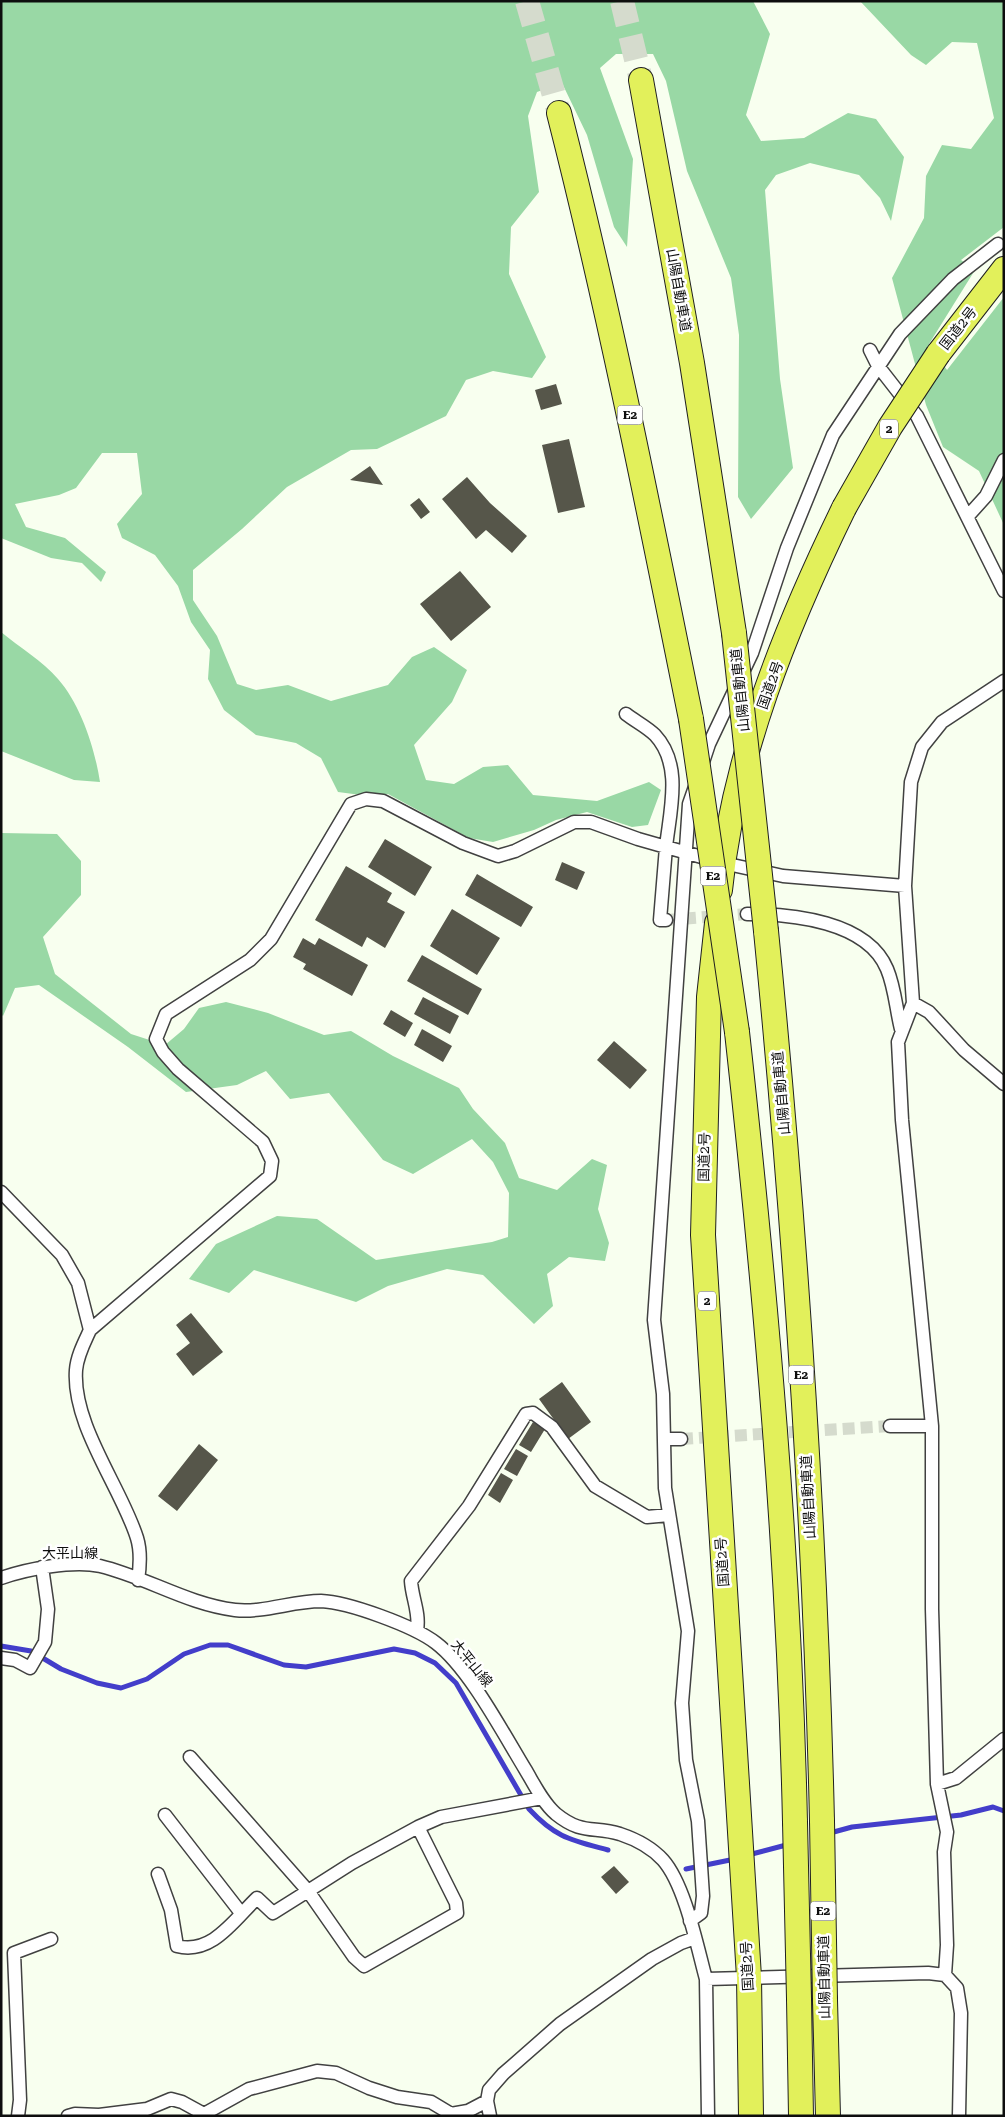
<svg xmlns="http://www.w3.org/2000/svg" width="1005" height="2117" font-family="'Roboto Serif','Noto Sans JP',serif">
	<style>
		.forest { fill: #99d8a5 }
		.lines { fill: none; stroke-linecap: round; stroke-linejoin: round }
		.stream { stroke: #433eca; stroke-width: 5 }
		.building { fill: #56564a }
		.street-tunnel { stroke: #d5dbcd; stroke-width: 12; stroke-dasharray: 12 6; stroke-linecap: butt }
		.highway-tunnel { stroke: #d5dbcd; stroke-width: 24; stroke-dasharray: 24 12; stroke-linecap: butt }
		.street-casing { stroke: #414141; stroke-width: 15 }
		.highway-casing { stroke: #1f1f1f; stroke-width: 26 }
		.street { stroke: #fff; stroke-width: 12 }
		.highway { stroke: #e2f05b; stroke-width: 24 }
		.highway-bridge-casing { stroke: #1f1f1f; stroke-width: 26; stroke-linecap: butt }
		.highway-bridge { stroke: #e2f05b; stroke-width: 24 }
		.labels { text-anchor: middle; stroke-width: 5; stroke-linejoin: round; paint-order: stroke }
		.shield { fill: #fff; stroke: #565656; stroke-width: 1 }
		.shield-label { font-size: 12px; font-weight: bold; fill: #0e0e0e }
		.street-label { font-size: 14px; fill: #0e0e0e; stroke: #fff }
	</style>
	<rect width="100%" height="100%" fill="#f8ffef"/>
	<path class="forest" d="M1,1h752l17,33 -24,81 15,26 43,-3 44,-25 28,6 28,38 -13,64 -11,-23 -21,-23 -49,-12 -34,12 -11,15 15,189 13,89 -42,51 -13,-22 1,-162 -8,-57 -44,-107 -21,-90 -13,-27h-37l-16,14 33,91 -6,88 -13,-20 -27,-92 -25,-52 -25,9 -9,24 11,76 -28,35 -2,47 37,83 -14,21 -39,-7 -27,9 -20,36 -69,33 -26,1 -64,37 -45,42 -49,41v30l24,36 20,48 19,6 32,-5 43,16 57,-16 24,-28 22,-10 33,23 -15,32 -38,43 12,35 28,4 29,-17 25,-2 25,30 64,6 52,-19 12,8 -13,35 -16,2 -45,-15 -31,8 -22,10 -41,12 -24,-4 -81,-44 -27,1 -23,-3 -17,-34 -25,-15 -40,-8 -32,-25 -16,-31 2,-29 -19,-28 -13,-36 -23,-31 -33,-17 -5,-14 25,-30 -5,-41h-35l-26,35 -17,7 -44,9 11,23 39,11 41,34 -5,10 -19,-19 -31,-5 -50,-20z
		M860,1h144v226l-43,33 14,10 -46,74 18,26 57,-73v228l-25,-54 -36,-24 -17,-42 -34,-127 32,-60 2,-42 16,-31 29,4 23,-31 -17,-75 -25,-1 -26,23 -15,-10z
		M1,632c18,15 42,29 57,47 23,26 37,70 42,103l-26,-2 -73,-29z
		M1,833l56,1 24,27v34l-38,42 12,37 76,60 34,11 19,-16 15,-21 27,-6 42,11 56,22 27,-4 42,25 66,32 14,21 32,34 14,35 38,12 35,-31 15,6 -9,44 11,34 -4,18 -36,-4 -22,17 6,32 -19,18 -51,-49 -36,-6 -59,17 -32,16 -102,-32 -25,23 -40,-14 27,-35 61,-28 40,3 59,41 116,-18 16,-5 1,-44 -16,-31 -21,-23 -59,35 -30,-14 -54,-67 -39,6 -24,-28 -29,14 -51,7 -58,-45 -89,-62 -24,3 -12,28 -2,-2z"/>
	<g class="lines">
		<path class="stream" d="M1,1646l30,5 30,18 36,14 24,5 26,-9 37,-25 26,-9h18l56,20 22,2 88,-18 21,4 20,10 21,20 73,126c27,29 42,31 79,41
			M830,1833l22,-6 109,-12 32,-8 11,4
			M748,1855l42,-11
			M686,1869l49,-10"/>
	</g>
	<path class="building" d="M556,384l6,20 -21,6 -6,-20z
		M569,439l16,68 -27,6 -16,-68z
		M370,466l13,19 -33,-5z
		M467,477l23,26 37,33 -15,17 -26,-23 -10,9 -34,-40z
		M419,498l11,14 -9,7 -11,-14z
		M460,571l31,36 -40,34 -31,-37z
		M385,839l47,28 -17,29 -47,-29z
		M562,862l23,10 -8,18 -22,-10z
		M346,866l46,27 -5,9 18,10 -20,36 -18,-11 -5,10 -47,-27z
		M477,874l56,33 -12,20 -56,-32z
		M452,909l48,29 -23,37 -47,-29z
		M303,938l12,7 4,-7 49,27 -16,31 -49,-27 3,-5 -13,-7z
		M422,955l60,34 -14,26 -61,-34z
		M423,997l36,19 -9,18 -36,-20z
		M391,1010l22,13 -8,14 -22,-13z
		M422,1029l30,17 -9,16 -29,-17z
		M614,1041l33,29 -17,19 -33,-29z
		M191,1313l32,39 -30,24 -17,-22 14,-11 -14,-18z
		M562,1382l29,40 -23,17 -29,-40z
		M533,1422l12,7 -14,23 -12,-7z
		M199,1444l19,16 -41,51 -19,-15z
		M516,1449l12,7 -11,20 -13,-7z
		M501,1473l12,7 -13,23 -12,-8z
		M614,1866l15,16 -13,12 -15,-17z"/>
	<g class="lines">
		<path class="street-tunnel" d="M666,920l81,-6
			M681,1439l209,-13"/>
		<path class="highway-tunnel" d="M527,1l32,112
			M622,1l19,79"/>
		<defs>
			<path id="street" d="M870,350l8,16 39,50 87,175
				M968,516l18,-20 18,-36
				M626,714c9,7 21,13 29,21 28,30 15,75 11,112l57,16 60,13 122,10
				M703,762l6,-18 43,-91 35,-105 46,-113 67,-101 53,-55 45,-35
				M747,914c45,0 120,7 140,55 8,19 9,40 14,60
				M913,1003l16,9 35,38 40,34
				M1,1192l61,63 16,28 12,47
				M890,1426h42
				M664,1439h17
				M1,1578c26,-9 72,-18 99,-12 46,11 87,38 135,44 29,3 57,-9 86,-9 27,1 93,25 115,42 33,25 67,90 89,126 9,15 18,34 31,45 26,21 37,12 64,20 15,5 32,14 43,26 22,25 34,86 43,119l222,-6 17,2 12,13 4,25 -2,103
				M138,1580c2,-13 3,-29 -1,-42 -16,-51 -65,-113 -61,-168 1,-14 8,-27 14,-40l180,-154 2,-15 -9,-19 -85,-73 -15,-17 -7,-13 10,-25 84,-54 21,-21 80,-135 15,-5 17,2 80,42 35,13 17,-5 59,-29h17l47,17 28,8 -6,73h6
				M417,1630c3,-17 -5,-32 -6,-49l58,-75 57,-92 7,-1 19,14 43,59 52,31 22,-2
				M1,1658l14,2 15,8 15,-26 3,-33 -6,-42
				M190,1757l118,134 44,-28 66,-36 23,-10 101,-19
				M937,1784l19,-6 48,-39
				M165,1815l76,98
				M158,1874l13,36 6,36c35,9 57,-26 80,-48l16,15 35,-22 46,66 10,9 93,-53 -1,-10 -38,-76
				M690,1921l11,-8 2,-17 -5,-75 -12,-61 -4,-57 6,-72 -23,-143 -2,-94 -9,-74 35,-516 7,-20
				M945,1975l2,-30 -3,-93 3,-20 -10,-48 -5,-175v-183l-30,-306 -4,-78 15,-39 -8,-117 6,-104 11,-35 20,-25 62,-41
				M706,1979l2,137
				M18,2116l2,-16 -6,-147 37,-14
				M68,2116l7,-2 24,1 48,-6 24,-10 11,3 22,12 45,-25 68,-18 19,2 33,15 28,9 34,5 20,12 17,-3 19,-10
				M490,2116l-3,-15 2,-11 14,-16 57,-50 92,-65 29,-16 14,-5"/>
			<path id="highway" d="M641,80l51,283 42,270
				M559,113c51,200 91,403 132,606
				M938,354l66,-85
				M720,890c13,-133 66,-263 124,-382
				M717,923l-8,74 -6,238 46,742 2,139
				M766,931c29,295 49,593 56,890
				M737,1032c29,262 52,526 58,790
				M799,1999l2,117
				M825,2000l3,116"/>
		</defs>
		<use href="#street" class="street-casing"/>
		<use href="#highway" class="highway-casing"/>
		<use href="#street" class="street"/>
		<use href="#highway" class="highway"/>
		<defs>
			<path id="highway-bridge" d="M844,508l46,-81 48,-73
				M734,633l32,298
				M691,719l46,313
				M822,1821l3,179
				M795,1822l4,177"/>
		</defs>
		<use href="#highway-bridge" class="highway-bridge-casing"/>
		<use href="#highway-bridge" class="highway-bridge"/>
	</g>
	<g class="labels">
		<g class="shield">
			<rect x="617.5" y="405.5" width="25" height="19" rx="4"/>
			<rect x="880" y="419.5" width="18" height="19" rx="4"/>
			<rect x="700.5" y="866.5" width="25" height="19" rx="4"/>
			<rect x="698" y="1291.5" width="18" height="19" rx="4"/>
			<rect x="788.5" y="1365.5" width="25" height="19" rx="4"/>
			<rect x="810.5" y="1901.5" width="25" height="19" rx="4"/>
		</g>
		<g class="shield-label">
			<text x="630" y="419">E2</text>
			<text x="889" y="433">2</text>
			<text x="713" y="880">E2</text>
			<text x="707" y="1305">2</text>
			<text x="801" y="1379">E2</text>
			<text x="823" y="1915">E2</text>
		</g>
		<g class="street-label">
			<text transform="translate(679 290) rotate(80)" y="5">山陽自動車道</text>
			<text transform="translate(958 328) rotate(-52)" y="5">国道2号</text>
			<text transform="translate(770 685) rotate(-70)" y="5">国道2号</text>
			<text transform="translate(740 690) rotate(-96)" y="5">山陽自動車道</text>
			<text transform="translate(781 1093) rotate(-95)" y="5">山陽自動車道</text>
			<text transform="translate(704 1157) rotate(-89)" y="5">国道2号</text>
			<text transform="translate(808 1497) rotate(-93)" y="5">山陽自動車道</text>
			<text x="70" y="1558">大平山線</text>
			<text transform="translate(722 1562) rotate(-94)" y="5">国道2号</text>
			<text transform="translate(472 1663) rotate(51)" y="5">大平山線</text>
			<text transform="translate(747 1966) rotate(-93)" y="5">国道2号</text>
			<text transform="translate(824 1977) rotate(-91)" y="5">山陽自動車道</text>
		</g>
	</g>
	<rect width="1005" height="2117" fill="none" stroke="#0e0e0e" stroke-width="5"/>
</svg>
